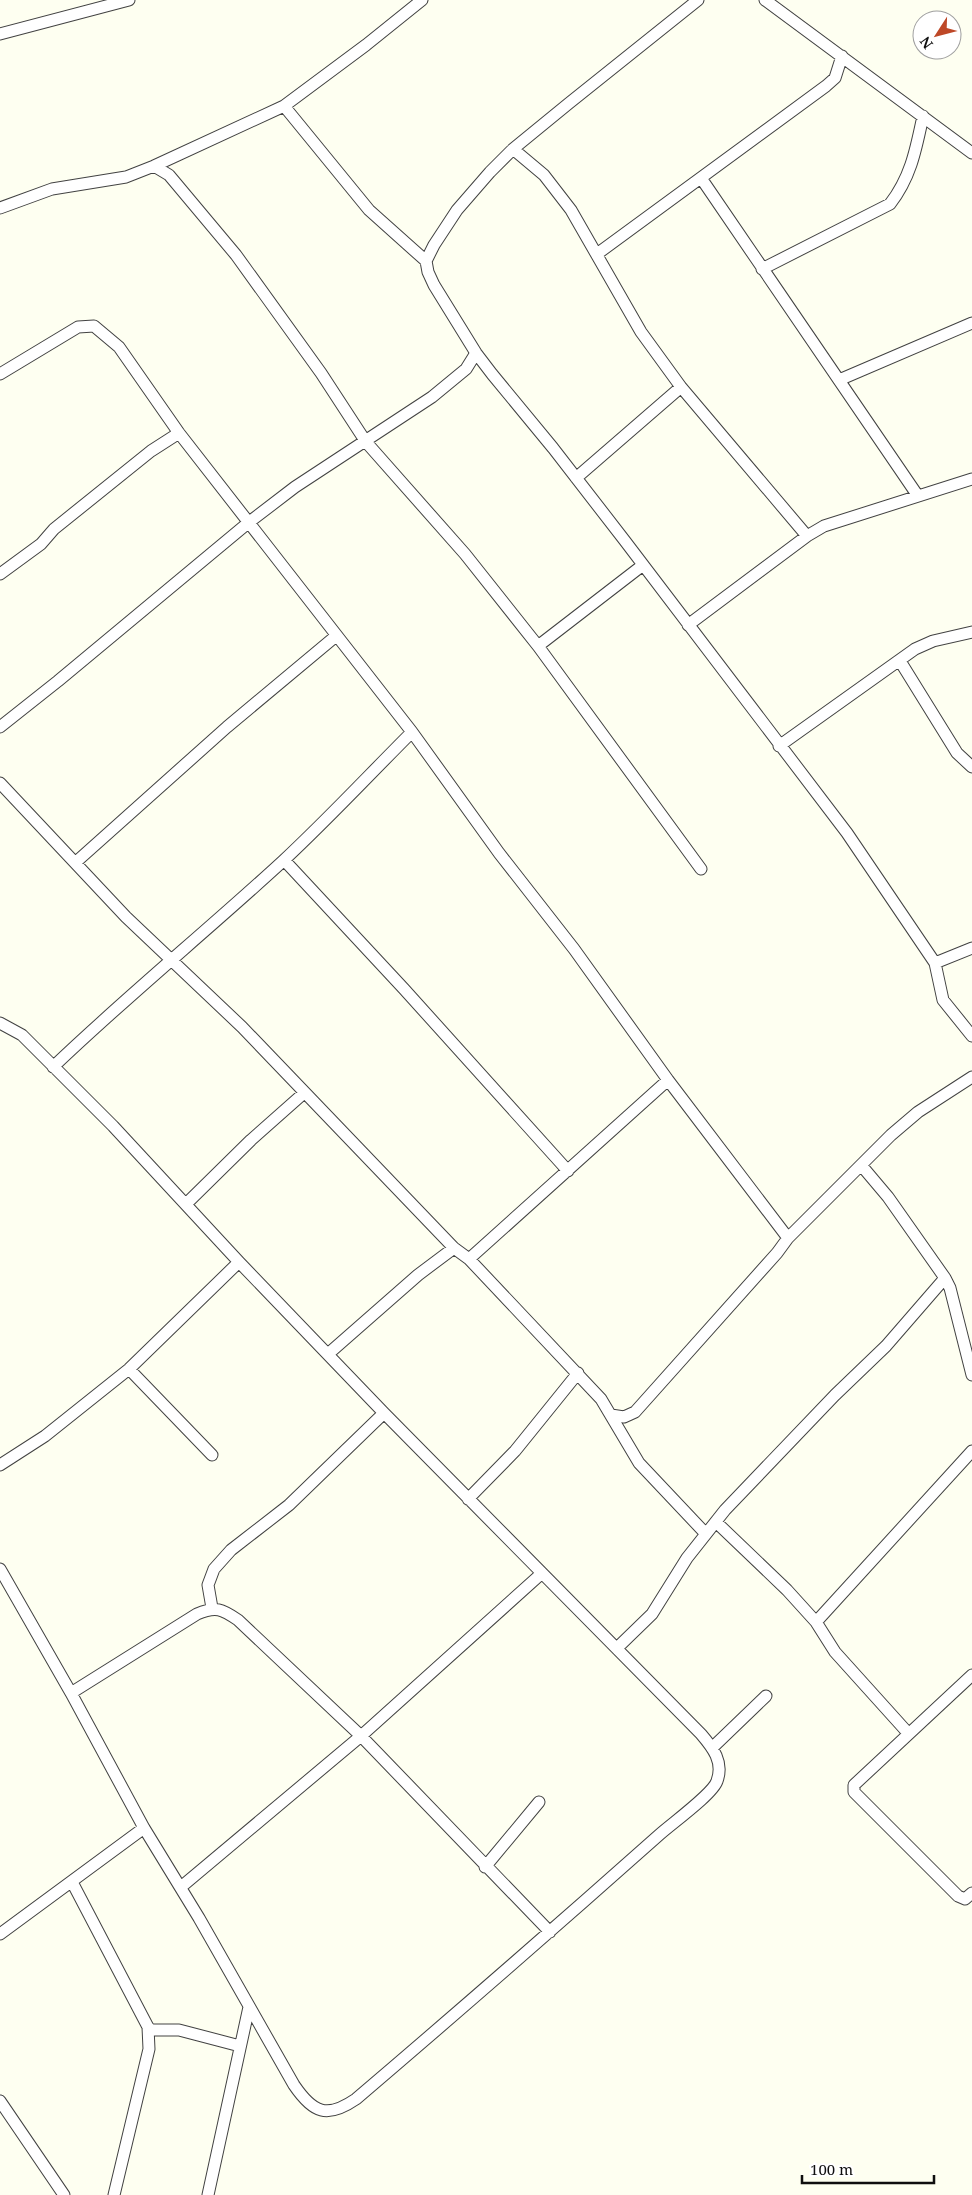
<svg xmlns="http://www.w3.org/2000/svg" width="972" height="2195" font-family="'Noto Serif',serif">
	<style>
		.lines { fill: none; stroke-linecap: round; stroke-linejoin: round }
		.minor-casing { stroke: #424242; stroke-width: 13 }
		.minor { stroke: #fff; stroke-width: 11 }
	</style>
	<rect width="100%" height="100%" fill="#fefff1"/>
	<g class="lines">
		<defs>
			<path id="minor" d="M698,0l-130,104 -55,45 -23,23 -33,38 -23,35 -8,16 2,11 6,13 42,68 16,21 61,74 72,93 222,292 88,130 8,37 29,36
				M765,0l207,153
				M0,34l129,-34
				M284,106l85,104 57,51
				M513,149l31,26 27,35 70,122 40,55 126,149
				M154,166l130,-60 82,-61 56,-45
				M701,178l217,318
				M0,208l52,-19 74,-12 28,-11 15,9 67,80 85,118 45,69 99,112 73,92 163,223
				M597,254l229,-168 9,-8 7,-22
				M762,269l128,-65c21,-27 26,-55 33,-88
				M0,374l78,-47 16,-1 25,21 60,86 233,299 87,121 75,96 94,131 120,158
				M839,380l133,-57
				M576,478l105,-91
				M0,574l41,-30 13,-15 97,-78 28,-18
				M688,625l119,-89 17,-10 148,-47
				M538,646l105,-81
				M900,661l57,92 15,14
				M0,727l58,-46 190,-158 47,-36 137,-90 34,-28 10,-16
				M779,746l136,-97 18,-8 39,-9
				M0,783l126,134 116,110 212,221 15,11 132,140 38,64 67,71
				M284,860l120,129 164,182
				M76,862l151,-135 109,-91
				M935,963l37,-15
				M0,1023l22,12 91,91 126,136 145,151 317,321c12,14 23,28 16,47 -4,13 -46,43 -58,54 -100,89 -201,177 -303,264 -29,20 -43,14 -62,-14l-95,-167 -55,-90 -73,-135 -71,-124
				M53,1067c74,-71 154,-136 230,-206 44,-41 86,-86 129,-129
				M186,1204l65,-64 53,-47
				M469,1259l199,-179
				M945,1278l5,10 22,87
				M328,1354l90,-79 36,-27
				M129,1369l83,86
				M611,1415l13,2 11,-5 142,-159 11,-15 103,-103 27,-23 54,-35
				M0,1465l45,-29 84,-67 110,-107
				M468,1499l47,-48 63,-78
				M716,1522l71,68 29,32 19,30 73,81
				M212,1608l-4,-23 6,-16 17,-19 58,-45 95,-92
				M816,1622l156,-171
				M617,1648l35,-34 35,-56 38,-48 110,-115 51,-49 59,-68 -57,-81 -27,-32
				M972,1675l-118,110v7l104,104 7,3 7,-6
				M71,1693l126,-79c19,-8 25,-5 41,6l123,116 189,196
				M713,1747l53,-51
				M485,1867l54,-65
				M72,1882l76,145 1,22 -35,146
				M181,1887l180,-151 180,-162
				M0,1934l144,-106
				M148,2027l3,3h28l61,16
				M0,2101l64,94
				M208,2195l41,-188"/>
		</defs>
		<use href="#minor" class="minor-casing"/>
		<use href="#minor" class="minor"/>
	</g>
	<g transform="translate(937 35) rotate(234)"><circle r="24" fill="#ffffff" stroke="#9f9f9f"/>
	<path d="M0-4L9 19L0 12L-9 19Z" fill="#be4827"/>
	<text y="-8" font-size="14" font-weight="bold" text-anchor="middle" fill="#0f0f0f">N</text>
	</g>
	<path d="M802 2175v8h132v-8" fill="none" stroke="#0f0f0f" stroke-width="2.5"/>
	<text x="810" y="2175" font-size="15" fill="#0f0f0f" stroke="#ffffff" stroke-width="4" paint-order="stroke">100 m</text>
</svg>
